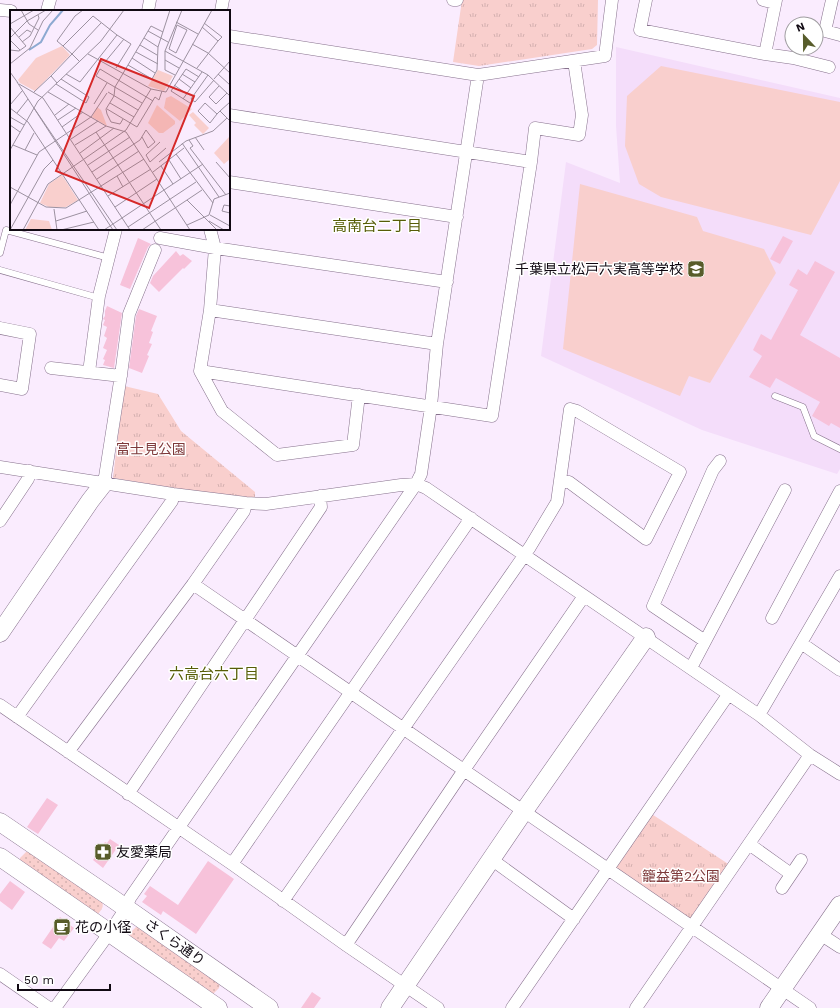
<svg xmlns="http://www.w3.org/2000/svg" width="840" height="1008" font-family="'Work Sans','Noto Sans JP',sans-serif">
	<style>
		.built { fill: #f4ddfa }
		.grass { fill: url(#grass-dots) }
		.park { fill: url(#park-tufts) }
		.pitch { fill: #f9cfcd }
		.building { fill: #f7c2da }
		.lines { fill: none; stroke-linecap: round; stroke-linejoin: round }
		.lane-casing { stroke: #86718c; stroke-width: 7 }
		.street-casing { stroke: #86718c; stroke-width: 13 }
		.secondary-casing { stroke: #86718c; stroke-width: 19 }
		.lane { stroke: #fff; stroke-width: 6 }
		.street { stroke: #fff; stroke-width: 12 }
		.secondary { stroke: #fff; stroke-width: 18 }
		.labels { text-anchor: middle; stroke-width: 3; stroke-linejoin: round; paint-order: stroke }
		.poi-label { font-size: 14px; fill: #100912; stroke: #fff; text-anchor: start }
		.park-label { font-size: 14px; fill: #7e393a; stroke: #fff }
		.street-label { font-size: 14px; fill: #100912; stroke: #fff }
		.neighbourhood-label { font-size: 15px; fill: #575d07; stroke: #fff }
		.inset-river { fill: none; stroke: #8da9d1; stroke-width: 2 }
		.inset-road { fill: none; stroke: #9c91a0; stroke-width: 1 }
		.view { fill: #d62828; fill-opacity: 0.15; stroke: #d62828; stroke-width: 2 }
		.inset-edge { fill: none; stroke: #100912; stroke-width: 2 }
	</style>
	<defs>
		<pattern id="grass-dots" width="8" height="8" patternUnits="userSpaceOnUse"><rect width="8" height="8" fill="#f9cfcd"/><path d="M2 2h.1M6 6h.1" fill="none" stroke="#d4b0af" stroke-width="1.8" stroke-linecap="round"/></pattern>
		<pattern id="park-tufts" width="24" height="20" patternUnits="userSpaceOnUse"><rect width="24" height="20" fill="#f9cfcd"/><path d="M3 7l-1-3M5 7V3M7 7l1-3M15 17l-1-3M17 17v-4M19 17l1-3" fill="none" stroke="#d4b0af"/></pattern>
	</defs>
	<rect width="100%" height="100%" fill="#faecfe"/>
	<path class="built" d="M616,47l224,51v371l-3,5 -135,-44 -161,-74 25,-194 54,21 -4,-57z"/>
	<path class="grass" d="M26,852h4l72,49c2,6 0,8 -4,13l-78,-53v-3z
		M136,927h4l80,56 -1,5 -6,6 -83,-58v-3z"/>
	<path class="park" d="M462,0h136l-1,45 -5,4 -113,17 -26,-4z
		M124,386l34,8 23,37 74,61v7l-82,-11 -60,-10z
		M647,811l86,56 -41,59 -84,-57z"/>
	<path class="pitch" d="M661,66l179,36v79l-29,54 -150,-38 -22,-13 -14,-38 2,-50z
		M580,184l117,33 6,14 61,18 12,24 -66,110 -21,-7 -9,20 -117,-47z"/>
	<path class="building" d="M783,236l10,5 -13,23 -10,-5z
		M138,238l13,6 -3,3 -18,42 -10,-4z
		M176,251l4,5 3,-2 9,7 -8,8 -1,-1 -24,24 -9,-9 3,-7z
		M815,261l20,11 -35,63 40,23v70l-9,-5 -2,3 -17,-10 8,-14 -44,-24 -6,10 -21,-11 13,-21 -9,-6 8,-16 10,6 27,-50 -9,-5 9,-16 9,6z
		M107,306l15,7 -8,55 -11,-3 2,-5 -2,-1 4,-9 -4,-2 4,-10 -3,-2 3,-9 -4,-2 2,-5 -2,-1 2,-3v-5z
		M139,309l18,7 -6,15 2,1 -4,11 3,1 -5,11 2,1 -7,17 -13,-5 7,-52z
		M47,798l11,7 -20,29 -11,-7z
		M110,839l9,6 -16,23 -10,-8 12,-18 2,1z
		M208,861l26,18 -38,55 -33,-23 -2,4 -19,-13 5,-6 -3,-2 6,-8 28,19z
		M10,881l15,11 -13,18 -12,-9v-7z
		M60,917l10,7v1l4,3 -10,13 -5,-3 -8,11 -9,-6z
		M312,992l9,6 -7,10h-13z"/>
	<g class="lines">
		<defs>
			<path id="lane" d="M0,253l6,-23 103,28
				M0,270l99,28
				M775,396l28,11 11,29 26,13"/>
			<path id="street" d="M453,0h4
				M646,0l-6,30 125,24 28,4 36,9
				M763,0l12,3
				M832,0l-7,31 15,4
				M0,10l11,1
				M47,11l3,-11
				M148,11l2,-11
				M221,11l2,-11
				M229,36l249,39 127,-19 7,-56
				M765,54l11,-54
				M229,115l302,47
				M229,182l228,35
				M210,229l5,19 -5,62 -10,61 22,40 55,44 76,-10 6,-50
				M160,238l55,10 232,34
				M210,310l227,34
				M0,328l30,6 -8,55 -22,-4
				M51,368l70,8
				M200,371l292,45 39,-254 4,-34 44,7 3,-20 -8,-54
				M89,372l10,-76 17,-67
				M0,467l173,27 73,9 20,1 135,-19 15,-1 10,4 333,227 51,40 30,19
				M104,483l17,-108 8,-61 26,-64
				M0,521l28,-42 2,-8
				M193,584l617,424
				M772,618l68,-127
				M705,641l-52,-35 60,-136 7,-9
				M801,643l39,27
				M691,668l94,-178
				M0,705l232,159 114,81 92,63
				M759,715l81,-139
				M17,717l155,-216 1,-7
				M68,752l125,-168 51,-73 2,-8
				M128,794l193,-287 -1,-11
				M749,844l42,30
				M491,859l83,60
				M232,864l239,-346
				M782,888l19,-28
				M283,901l247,-354 27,-45 13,-93 7,2 103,61 -34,67 -77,-57 -9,-1
				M820,934l20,13
				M346,945l118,-175 120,-174
				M0,974l49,34
				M55,1008l55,-76 16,-24 4,-10 286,-414 5,-10 10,-68 6,-62 41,-269
				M512,1008l216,-313
				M636,1008l174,-253"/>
			<path id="secondary" d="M0,633l90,-132 14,-18
				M0,822l113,77 156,109
				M0,857l218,151
				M390,1008l134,-197 122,-174
				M769,1008l71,-103"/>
		</defs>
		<use href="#lane" class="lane-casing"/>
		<use href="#street" class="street-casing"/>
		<use href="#secondary" class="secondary-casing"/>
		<use href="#lane" class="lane"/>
		<use href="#street" class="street"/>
		<use href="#secondary" class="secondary"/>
	</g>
	<defs>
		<symbol id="school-square" viewBox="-11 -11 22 22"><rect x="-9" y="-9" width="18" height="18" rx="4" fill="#575c2a" stroke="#fff"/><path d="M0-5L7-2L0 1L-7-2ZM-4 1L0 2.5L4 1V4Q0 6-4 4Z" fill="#fff"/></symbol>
		<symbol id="pharmacy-square" viewBox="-11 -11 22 22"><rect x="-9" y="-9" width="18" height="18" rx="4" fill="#575c2a" stroke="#fff"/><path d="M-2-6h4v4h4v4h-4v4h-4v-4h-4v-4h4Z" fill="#fff"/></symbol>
		<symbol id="cafe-square" viewBox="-11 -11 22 22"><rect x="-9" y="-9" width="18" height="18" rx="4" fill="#575c2a" stroke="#fff"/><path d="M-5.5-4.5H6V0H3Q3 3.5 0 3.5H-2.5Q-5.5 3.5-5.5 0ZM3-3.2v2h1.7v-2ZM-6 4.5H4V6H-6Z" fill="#fff"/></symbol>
	</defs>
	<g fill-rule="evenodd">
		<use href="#school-square" x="686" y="259" width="20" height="20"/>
		<use href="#pharmacy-square" x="93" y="842" width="20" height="20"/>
		<use href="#cafe-square" x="52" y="917" width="20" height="20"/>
	</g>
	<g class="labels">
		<g class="poi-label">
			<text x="683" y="274" text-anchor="end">千葉県立松戸六実高等学校</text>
			<text x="116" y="857">友愛薬局</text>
			<text x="75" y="932">花の小径</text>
		</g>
		<g class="park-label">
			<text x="151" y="454">富士見公園</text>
			<text x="681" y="881">籠益第2公園</text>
		</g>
		<g class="street-label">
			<text transform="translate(175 942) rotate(35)" y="5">さくら通り</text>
		</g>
		<g class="neighbourhood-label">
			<text x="377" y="231">高南台二丁目</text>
			<text x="214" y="679">六高台六丁目</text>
		</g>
	</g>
	<g transform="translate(10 10)">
		<rect width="220" height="220" fill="#faecfe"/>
		<path d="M52,36l8,9 -35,36 -15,-8 -2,-3 18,-22zM148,60l15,6 -9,15 -16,-5zM87,97l4,3 6,16 -15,-9zM52,165l16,25 -12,7h-17l-9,-4 9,-19z" fill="#f9cfcd"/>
		<path d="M16 67a6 6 0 1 1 12 0a6 6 0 1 1-12 0ZM161,86l21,13 -12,12 -16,-13 2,-10zM147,95l18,16v3l-12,9h-4l-11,-10zM183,102l16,16 -6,6 -9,-9 2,-2 -7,-8zM219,127l1,22 -6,5 -10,-11zM45 176a6 6 0 1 1 12 0a6 6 0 1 1-12 0ZM21,209l18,2 3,9h-27z" fill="#f9cfcd"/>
		<path class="inset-river" d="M19,40l12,-8 9,-17 13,-15"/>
		<path class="inset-road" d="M11,0l8,14 9,6M166,12l22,12M91,13l-29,31 -9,-8 30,-30 24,19M194,13l18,14 -4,4M0,14l24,-14M167,15l10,5 -11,23 -7,-4zM0,17l16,19 -7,5 -9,-1M138,21l20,11M9,27l8,-7 4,2M0,28l17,-17 19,-11M134,28l14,9M0,30l10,10M12,32l8,-6 9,-18 -1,-3M182,34l16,9 22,20M130,35l17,10M53,36l-6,-5 18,-25 8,-6M155,41l43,24 22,21M126,42l22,12M78,44l63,35 15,3 46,-82M122,48l23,15M155,50l14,8M95,52l19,-23M0,54l20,-16 13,-27 10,-11M118,55l24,14 5,-9 1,-23 12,-37M187,58l21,-27 -16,-14M0,62l8,11M56,64l14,8 37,-47 14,9 -15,24M172,64l13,8M208,64l12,11M165,65l-10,-5v-19l17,-41M198,65l-17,24 4,3 19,-22M169,69l12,9M204,69l16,-18M7,72l96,148M47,73l-6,-7 21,-22 8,8M9,74l24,14 87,132M46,74l30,19 3,-6 -28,-18M164,75l13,9M209,76l-10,11 7,7 11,-11M24,82l17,-16M38,82l58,34 20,6 64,98M98,82l30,18M173,89l19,-27M220,92l-10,9 10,10M100,93l24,14M132,93l-46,-27 4,-7 53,32M180,93l-19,-12 15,-22 13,8M84,94l13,-21M0,95l12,-14M0,98l18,14 71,108M24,98l83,122M97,99l30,18 18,-30 4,3 3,-9M7,103l11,-14M207,104l-7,9 -12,-12 7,-8 12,11 3,-3M45,105l14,-11M0,107l14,8M113,109l-3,5 -9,-2 -4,-8 -1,-5 8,-13 1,-9 36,-61 12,6M48,110l18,-12M0,115l10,7M52,117l21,-15M86,122l65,98M185,127l9,13M61,129l27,-18M179,130l4,6 -3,2 36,47M172,133l37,54M3,135l24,10M65,135l31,-19M0,140l28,-49 63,-60 23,-31M15,140l9,-17M70,143l34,-25M166,144l37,49M159,150l12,19M140,152l-4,-7 14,-13M140,152l16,-14M149,152l27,-21 27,-10 14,-13M206,152l14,16M78,155l42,-28M151,156l12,18M82,162l48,-32 6,-10 9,12 -7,6 -6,-11M143,162l31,-24M107,166l6,11M87,169l42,-28M0,177l36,20 20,1 78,-49M192,180l-15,10 30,30M98,186l43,-27M0,195l29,-53 52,-35 16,-24M220,196l-6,-1 -2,6 8,2M105,197l42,-28M44,199l3,21M200,205l20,11M46,211l31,-10M199,211l15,9M177,215l22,-10 5,-16 16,-6M118,217l68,-45M0,220l34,-61 9,-9M13,220l25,-46 78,-54 25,-41M51,220l33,-8M94,220l99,-66M132,220l45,-30"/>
		<path class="view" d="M91,49l93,37 -45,112 -93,-37z"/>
		<rect width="220" height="220" class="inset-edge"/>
	</g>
	<g transform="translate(804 36) rotate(338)"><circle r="19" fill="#ffffff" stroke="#9f9da0"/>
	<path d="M0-3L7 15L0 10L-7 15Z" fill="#575c2a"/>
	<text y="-6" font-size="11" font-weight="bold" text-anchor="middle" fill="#100912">N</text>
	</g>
	<path d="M18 984v6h92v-6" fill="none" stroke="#100912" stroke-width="2"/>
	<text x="24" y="984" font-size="12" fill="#100912" stroke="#ffffff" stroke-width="3" paint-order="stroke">50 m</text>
</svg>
